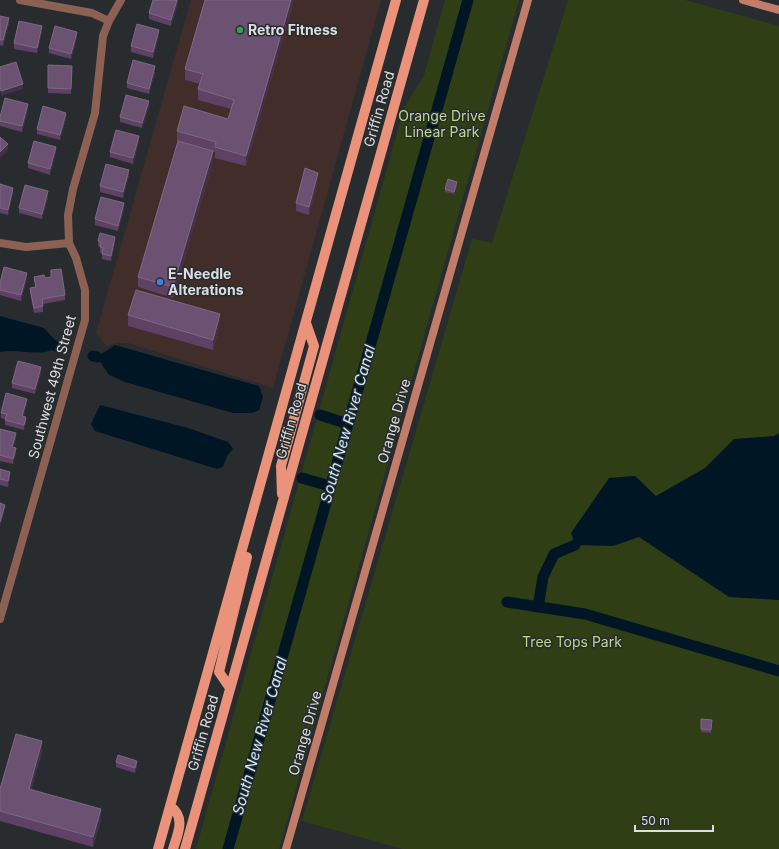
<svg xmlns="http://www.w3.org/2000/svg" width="779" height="849" font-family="Inter,sans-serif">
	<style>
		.commercial { fill: #412e2a }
		.green { fill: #2f3e15 }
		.water { fill: #001624 }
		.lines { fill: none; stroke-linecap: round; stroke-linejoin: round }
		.canal { stroke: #001624; stroke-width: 11 }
		.street { stroke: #8c6154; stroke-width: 8 }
		.secondary { stroke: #c27d6a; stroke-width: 8 }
		.primary { stroke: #eb937a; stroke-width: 10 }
		.wall { fill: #5e4164 }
		.shaded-wall { fill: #433149 }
		.building { fill: #6b5272; stroke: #7d6883 }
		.leisure-dot { fill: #2e9e5b; stroke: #292c2f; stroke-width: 1.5 }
		.shop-dot { fill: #3f7fe0; stroke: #292c2f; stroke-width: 1.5 }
		.labels { text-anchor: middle; stroke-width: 3; stroke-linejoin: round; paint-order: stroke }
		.poi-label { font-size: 14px; font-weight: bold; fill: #dcdee0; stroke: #292c2f; text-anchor: start }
		.street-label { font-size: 14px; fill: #dcdee0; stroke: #292c2f }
		.park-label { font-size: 14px; fill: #b9d88e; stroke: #292c2f }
		.water-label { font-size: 15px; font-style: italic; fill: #cbe9fc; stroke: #292c2f }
	</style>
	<rect width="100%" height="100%" fill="#292c2f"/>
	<path class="commercial" d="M191,0h190l-108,388 -145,-45h-12l-9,3 -11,-13z"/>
	<path class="green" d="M445,0h74l-240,849h-83l208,-741 20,-33z
		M568,0h117l94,26v823h-376l-101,-28 170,-582 20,4z"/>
	<path class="water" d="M0,316l44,12 13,14 -2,6c-14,10 -38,0 -55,4z
		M115,345l144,41 4,11 -4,13 -7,3h-19l-108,-31 -16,-7 -12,-18z
		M100,405l88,23 40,14 5,7 -6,7 -4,11 -6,2 -122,-38 -4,-7z
		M779,433v167l-50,-3 -90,-60 -26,9 -38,-1 -4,-12 38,-55 26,-2 21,20 49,-28 29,-29 40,-3z"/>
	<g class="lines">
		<path class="canal" d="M56,346l3,1
			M93,356l4,1
			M320,415l28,9
			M302,478l28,8
			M507,602l78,12 194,57
			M538,607l5,-30 11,-23 21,-9
			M228,849l240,-849"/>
		<path class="street" d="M20,0l72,13 17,8
			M0,243l26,4 43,-4
			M0,619l85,-299v-30l-9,-32 -7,-15 -1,-28 5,-26 22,-76 8,-77 6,-15 12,-21"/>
		<path class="secondary" d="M743,0l36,10
			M286,849l242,-849"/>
		<path class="primary" d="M282,494l-1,-28 33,-120 -8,-23
			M230,688l-11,-16 28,-115
			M170,806c16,11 8,27 3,43
			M158,849l238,-849
			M185,849l239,-849"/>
	</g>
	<path class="wall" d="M178,0v3l-7,23 -22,-7v-6z
		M205,0h89l-48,166 -31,-8v-6h-2v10l-40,136 -35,-11v-10l40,-135 -1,-1v-10l51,-12 3,-10 -33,-9v-11l2,-5 -15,-4v-11z
		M0,16l9,7 -6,23 -3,-1z
		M42,31l-5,22 -23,-4v-6z
		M159,35l-6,23 -22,-6v-6z
		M77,37l-6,22 -22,-6v-5z
		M48,65l24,1 -1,28 -23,-1z
		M155,72l-6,22 -22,-6v-5z
		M149,106l-7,22 -22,-6v-5z
		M28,109l-6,23 -22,-6v-9z
		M66,118l-6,22 -23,-6v-5z
		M139,141l-6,23 -23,-7v-5z
		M56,152l-6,23 -22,-7v-5z
		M129,175l-6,23 -23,-6v-6z
		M318,181l-9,34 -13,-4v-8z
		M0,184l13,9 -5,22 -8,-2z
		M457,185l-3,9 -9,-2v-3z
		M48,197l-6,22 -23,-6v-5z
		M124,209l-6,22 -23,-6v-6z
		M98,241l17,1 -4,19 -9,-2v-6h-2v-6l-2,-1z
		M51,270l14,25v5l-22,4v8l-9,1 -4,-20v-5l5,-1 -1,-10 11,1h6z
		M27,278l-6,23 -21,-6v-12z
		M128,315l92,9 -7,26 -85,-24z
		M41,372l-6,22 -23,-6v-5z
		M27,404l-4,12 3,6 -2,8 -19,-5v-6l-4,-1v-5z
		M0,429l16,9 -3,10 3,6 -3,10 -13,-3z
		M0,469l10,8 -2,10 -8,-2z
		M701,719l11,1 -1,13 -10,-1z
		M42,752l-11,37 70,31 -8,27 -93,-26v-32z
		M116,762l21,4 -2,7 -19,-6z"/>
	<path class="shaded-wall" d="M177,0h1v3l-7,23v-6z
		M291,0h3l-48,166v-10z
		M9,18v5l-6,23v-6z
		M42,26v5l-5,22v-5z
		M159,30v5l-6,23v-6z
		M77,32v5l-6,22v-5z
		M155,66v6l-6,22v-5z
		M23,84v5l-22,7v-5z
		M149,101v5l-7,22v-5z
		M28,104v5l-6,23v-6z
		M66,113v5l-6,22v-5z
		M139,136v5l-6,23v-6z
		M8,144v6l-8,8v-6z
		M56,147v5l-6,23v-6z
		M213,151v11l-40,136v-11z
		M129,170v5l-6,23v-6z
		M318,173v8l-9,34v-8z
		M13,188v5l-5,22v-5z
		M48,191v6l-6,22v-5z
		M124,203v6l-6,22v-5z
		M115,237v5l-4,19v-5z
		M27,273v5l-6,23v-6z
		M220,314v10l-7,26v-10z
		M41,367v5l-6,22v-5z
		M27,399v5l-5,17v-5z
		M26,417v5l-2,8v-5z
		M16,433v5l-4,15v-6z
		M16,448v6l-3,10v-5z
		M10,472v5l-2,10v-6z
		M5,505v5l-5,17v-5z
		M42,741v11l-13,47v-10z
		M137,761v5l-2,7v-5z
		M101,809v11l-8,27v-10z"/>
	<path class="building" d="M153,0h24l-6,20 -22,-7z
		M205,0h86l-45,156 -31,-9 1,-5 -39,-11 7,-25 44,13 6,-19 -36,-11 5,-15 -18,-5z
		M0,16l9,2 -6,22h-3z
		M19,21l23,5 -5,22 -23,-5z
		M137,24l22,6 -6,22 -22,-6z
		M55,26l22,6 -6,22 -22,-6z
		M133,60l22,6 -6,23 -22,-6z
		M16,62l7,22 -22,7 -1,-2v-22z
		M48,65l24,1 -1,23 -23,-1z
		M126,95l23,6 -7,22 -22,-6z
		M5,98l23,6 -6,22 -22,-5v-4z
		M43,106l23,7 -6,22 -23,-6z
		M116,130l23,6 -6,22 -23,-6z
		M0,137l8,7 -8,8z
		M34,141l22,6 -6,22 -22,-6z
		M178,141l35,10 -40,136 -35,-10z
		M106,164l23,6 -6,22 -23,-6z
		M305,168l13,5 -9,34 -13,-4z
		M448,179l9,3 -3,10 -9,-3z
		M0,184l13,4 -5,22 -8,-2z
		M25,185l23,6 -6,23 -23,-6z
		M101,197l23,6 -6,23 -23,-7z
		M100,233l15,4 -4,19 -9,-2 1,-6 -3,-1 1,-5 -3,-1z
		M4,267l23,6 -6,22 -21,-5v-7z
		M61,269l4,26 -23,4 1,7 -9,2 -4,-20 6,-1 -2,-10 10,-2 1,3 6,-1v-7z
		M136,290l84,24 -7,26 -85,-25z
		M18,361l23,6 -6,22 -23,-6z
		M6,393l21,6 -5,17 4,1 -2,8 -19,-5 2,-6 -6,-1z
		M0,429l16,4 -4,14 4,1 -3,11 -13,-4z
		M0,469l10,3 -2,9 -8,-2z
		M0,503l5,2 -5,17z
		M701,719l11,1 -1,10 -10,-1z
		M16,734l26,7 -13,48 72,20 -8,28 -93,-26v-22z
		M118,755l19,6 -2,7 -19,-6z"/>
	<circle class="leisure-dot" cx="240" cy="30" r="4"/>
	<circle class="shop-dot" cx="160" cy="282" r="4"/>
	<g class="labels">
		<g class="poi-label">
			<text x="248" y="35">Retro Fitness</text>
			<text x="168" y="279">E-Needle<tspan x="168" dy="16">Alterations</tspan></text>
		</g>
		<g class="street-label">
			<text transform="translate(379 109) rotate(-74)" y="5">Griffin Road</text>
			<text transform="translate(52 387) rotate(-75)" y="5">Southwest 49th Street</text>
			<text transform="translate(291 421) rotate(-74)" y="5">Griffin Road</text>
			<text transform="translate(394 421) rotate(-74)" y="5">Orange Drive</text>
			<text transform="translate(203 733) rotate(-74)" y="5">Griffin Road</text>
			<text transform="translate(305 733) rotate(-74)" y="5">Orange Drive</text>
		</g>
		<g class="park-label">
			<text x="442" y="121">Orange Drive<tspan x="442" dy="16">Linear Park</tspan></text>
			<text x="572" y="647">Tree Tops Park</text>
		</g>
		<g class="water-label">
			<text transform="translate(348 424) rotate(-74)" y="5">South New River Canal</text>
			<text transform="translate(260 736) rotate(-74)" y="5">South New River Canal</text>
		</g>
	</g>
	<path d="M635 825v6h78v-6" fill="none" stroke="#dcdee0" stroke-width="2"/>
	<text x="641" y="825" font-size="12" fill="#dcdee0" stroke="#292c2f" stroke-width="3" paint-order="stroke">50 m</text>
</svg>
